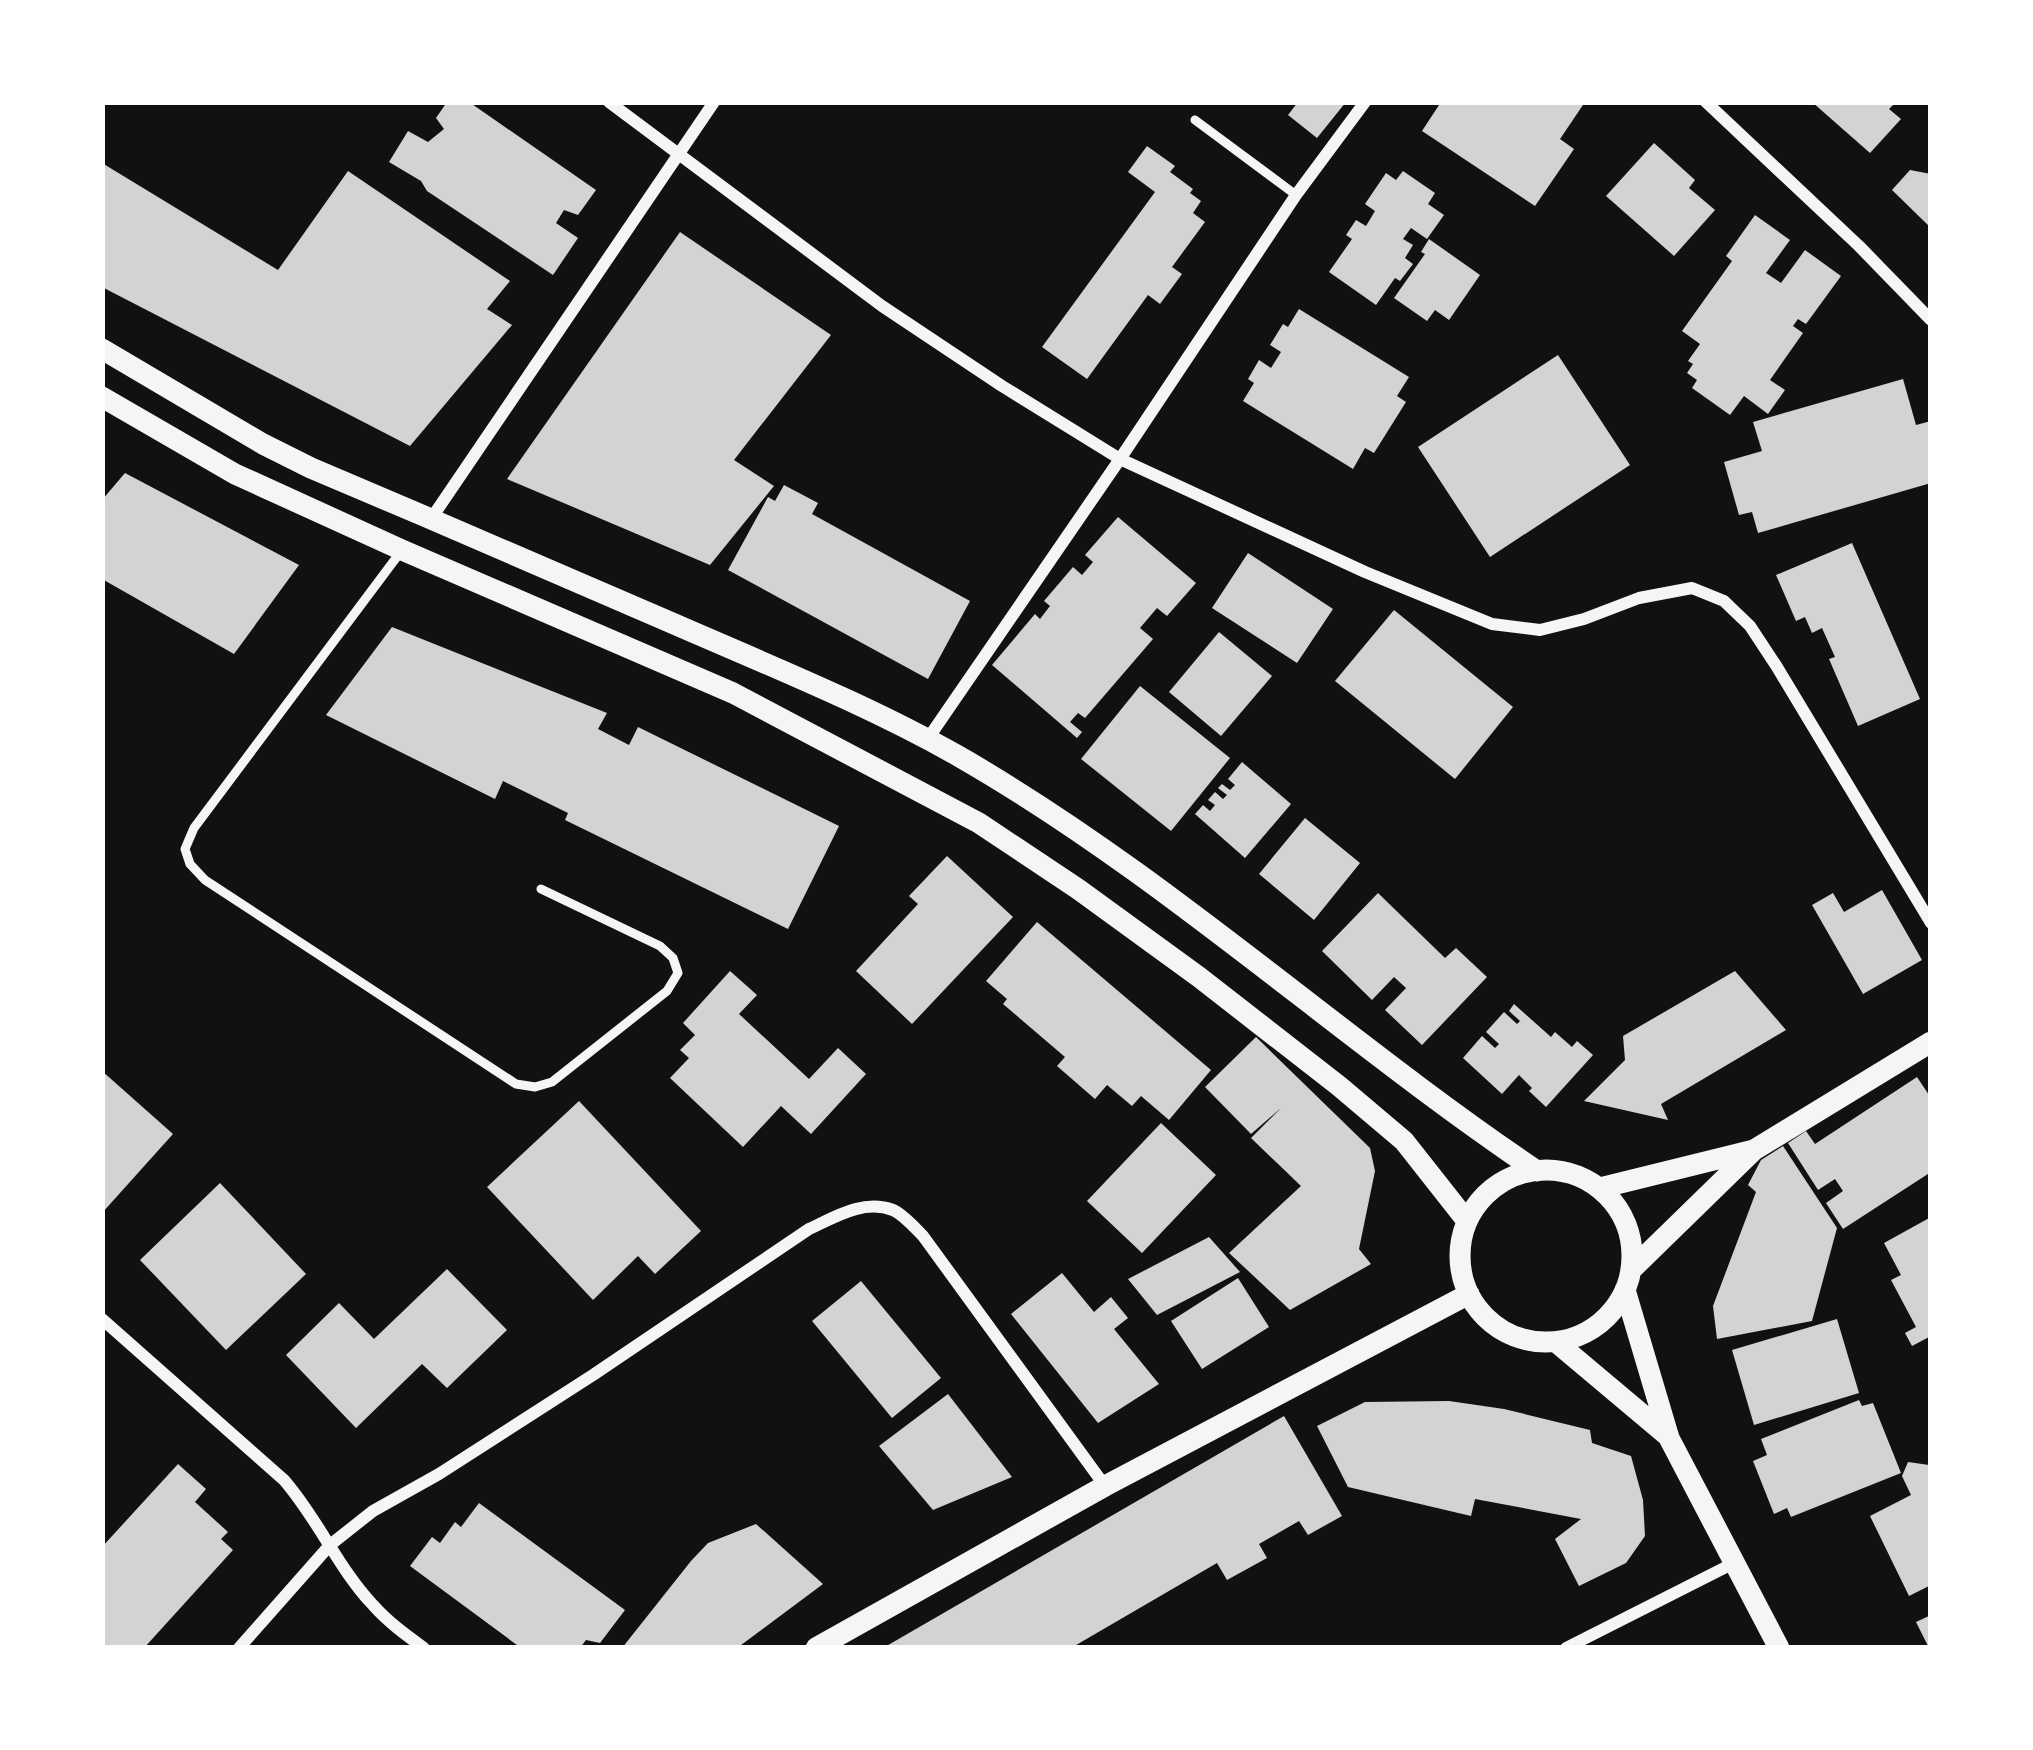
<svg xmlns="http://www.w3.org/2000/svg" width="2033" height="1750" font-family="'Fira Sans',sans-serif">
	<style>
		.building { fill: #d3d3d3 }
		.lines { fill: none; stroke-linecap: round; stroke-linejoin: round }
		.service { stroke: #f5f5f5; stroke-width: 9 }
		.minor { stroke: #f5f5f5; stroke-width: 12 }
		.tertiary { stroke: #f5f5f5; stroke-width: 21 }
	</style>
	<rect width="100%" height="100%" fill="#111"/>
	<path class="building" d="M447,102h22l127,88 -18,25 -14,-5 -8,13 22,15 -25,37 -126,-84 -6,-10 -32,-19 19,-31 20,11 16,-13 -8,-11z
		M1298,102h48l-29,36 -29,-23z
		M1441,102h144l-25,37 14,10 -39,57 -113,-75z
		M1812,102h84l-7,7 12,10 -31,34z
		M1654,143l41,37 -6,8 26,22 -41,46 -68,-60z
		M1147,146l28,20 -5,6 23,17 -3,4 11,8 -8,12 12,9 -33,45 10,7 -22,30 -12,-9 -61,84 -45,-32 113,-155 -27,-20z
		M102,163l176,107 70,-99 162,110 -23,28 25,16 -102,121 -308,-159z
		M1910,170l21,4v54l-39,-38z
		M1403,171l32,22 -7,11 16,11 -17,24 -16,-11 -8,11 10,6 -8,13 8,6 -13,17 -5,-3 -19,27 -47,-33 23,-33 -6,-4 10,-15 10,6 9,-15 -10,-7 21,-31 10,7z
		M1755,215l35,25 -24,33 15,10 24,-33 36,26 -35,48 -8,-5 -5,7 10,7 -33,47 15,10 -17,24 -24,-18 -14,19 -38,-27 5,-8 -10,-7 6,-9 -5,-3 12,-17 -18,-13 50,-70 -6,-5z
		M680,232l151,103 -97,125 40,26 -64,79 -203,-86z
		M1429,239l51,36 -31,45 -14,-10 -8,11 -33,-23 31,-44 -4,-2z
		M1299,309l110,68 -12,19 9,6 -32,51 -9,-5 -12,21 -110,-68 11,-18 -6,-4 11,-19 12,8 10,-16 -11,-7 13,-21 5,3z
		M1558,355l72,110 -140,92 -72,-110z
		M1903,379l13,46 15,-4v62l-173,50 -6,-21 -13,3 -15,-53 38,-11 -9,-29z
		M125,473l174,92 -65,89 -132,-75v-79z
		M784,485l34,18 -6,11 158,87 -42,78 -200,-109 40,-73 7,4z
		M1118,517l78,66 -29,33 -10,-8 -17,20 13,11 -68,79 -7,-5 -8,9 12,10 -5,6 -85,-73 43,-51 5,5 10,-13 -6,-5 29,-34 9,8 11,-13 -8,-7z
		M1852,543l68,156 -62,27 -29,-67 6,-2 -13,-29 -10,5 -7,-16 -9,4 -20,-46z
		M1248,553l85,56 -36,54 -85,-55z
		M1394,610l119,97 -58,72 -120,-98z
		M392,627l215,86 -9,16 31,16 9,-18 201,99 -51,103 -223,-109 3,-7 -65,-32 -8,18 -169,-84z
		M1219,632l53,44 -51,60 -52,-44z
		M1140,686l90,72 -59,73 -90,-72z
		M1242,762l49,42 -46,54 -50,-44 8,-9 7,6 5,-6 -7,-5 7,-8 8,7 4,-4 -9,-7 4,-4 8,6 5,-5 -7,-6z
		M1305,818l55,45 -46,57 -55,-46z
		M947,856l66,61 -101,107 -56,-53 62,-67 -9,-8z
		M1882,890l40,70 -59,34 -51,-89 21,-12 11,19z
		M1378,893l67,65 11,-10 31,29 -65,68 -37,-35 21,-22 -12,-11 -22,23 -50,-49z
		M1037,922l174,148 -42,50 -28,-24 -9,10 -25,-21 -12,14 -38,-33 8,-9 -62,-53 4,-5 -21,-18z
		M730,971l27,24 -18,19 70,65 29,-31 28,26 -55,60 -30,-28 -38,41 -73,-69 19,-20 -9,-8 15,-15 -12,-12z
		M1735,971l51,59 -125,74 7,16 -84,-19 41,-41 -2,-24z
		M1514,1004l37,33 4,-5 17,15 5,-6 16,14 -47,52 -17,-16 3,-3 -13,-13 -17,19 -39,-36 19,-22 13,12 4,-4 -13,-12 18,-20 13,12 3,-3 -11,-10z
		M1256,1037l114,111 5,23 -16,78 12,15 -81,46 -61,-57 72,-67 -50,-48 30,-30 -30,26 -46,-47z
		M102,1071l71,63 -71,79z
		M1917,1077l14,21v74l-88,57 -17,-26 17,-12 -8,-12 -17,11 -30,-47 18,-12 9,13z
		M579,1101l122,130 -46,43 -17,-18 -45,44 -106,-113z
		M1161,1123l55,52 -74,78 -55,-52z
		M1783,1146l54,82 -25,93 -95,18 -4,-33 43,-114 -8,-7 13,-25z
		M220,1183l86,91 -80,76 -86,-90z
		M1931,1217v119l-19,10 -7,-13 11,-6 -25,-47 10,-5 -17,-32z
		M1209,1237l31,35 -83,43 -29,-36z
		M447,1269l60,61 -60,58 -25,-24 -66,64 -70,-73 53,-52 35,36z
		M1062,1273l32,39 17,-15 17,21 -14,11 45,55 -61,39 -87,-109z
		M1238,1278l31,49 -67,42 -31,-48z
		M861,1281l80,97 -49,40 -80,-97z
		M1837,1319l22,74 -105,32 -22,-75z
		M948,1394l64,83 -79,33 -54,-64z
		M1859,1400l3,6 11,-3 28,70 -110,44 -4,-9 -13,6 -21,-53 14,-6 -6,-16z
		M1449,1401l55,8 86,21 2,13 39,13 12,44 2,36 -19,27 -47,23 -24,-47 26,-20 -106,-20 -4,17 -123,-29 -31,-61 48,-24z
		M1284,1416l58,100 -34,19 -9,-14 -40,23 8,14 -40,22 -10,-17 -146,85h-188z
		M1908,1462l21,3 2,5v115l-22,11 -39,-80 41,-21 -9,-19z
		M178,1464l28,25 -11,13 33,30 -7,7 12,11 -89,98h-36l-6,-6v-95z
		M479,1503l146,107 -25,33 -14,-3 -6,8h-59l-111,-82 22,-29 8,6 15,-21 6,5z
		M756,1524l67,60 -86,64h-115l69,-87 17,-18z
		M1931,1615v33h-2l-13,-26z"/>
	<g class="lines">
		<path class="service" d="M1195,120l101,75
			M402,550l-208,278 -9,21 5,15 15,16 311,204 19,3 17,-5 115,-91 11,-18 -5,-15 -13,-12 -119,-57"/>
		<path class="minor" d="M609,102l273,204 120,80 118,73 245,113 127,52 48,6 44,-11 55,-21 53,-10 32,13 26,25 27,41 154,256
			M1706,102l153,144 72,74
			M431,519l283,-417
			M927,740l193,-281 176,-264 69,-93
			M102,1319l182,161c34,39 54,88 89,125 15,17 33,30 51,43
			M239,1648l91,-103 43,-34 66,-37 154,-99 216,-146c26,-12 54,-30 84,-19 11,5 21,17 30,26l182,250
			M1566,1648l168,-85"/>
		<path class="tertiary" d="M102,349l161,95 48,24c123,52 246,105 368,158 94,41 191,80 281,131 205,118 381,282 577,414
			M102,397l133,77 167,76 331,143 246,130 99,66 121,88 140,109 65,55 63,80
			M1460 1256a86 86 0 1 1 172 0a86 86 0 1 1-172 0Z
			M1600,1188l154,-38
			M1632,1269l122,-119 177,-108
			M1625,1290l44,148 110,210
			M1556,1342l113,95
			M816,1648l289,-162 364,-192"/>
	</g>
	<rect width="2033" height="1750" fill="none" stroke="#ffffff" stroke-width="210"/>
</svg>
